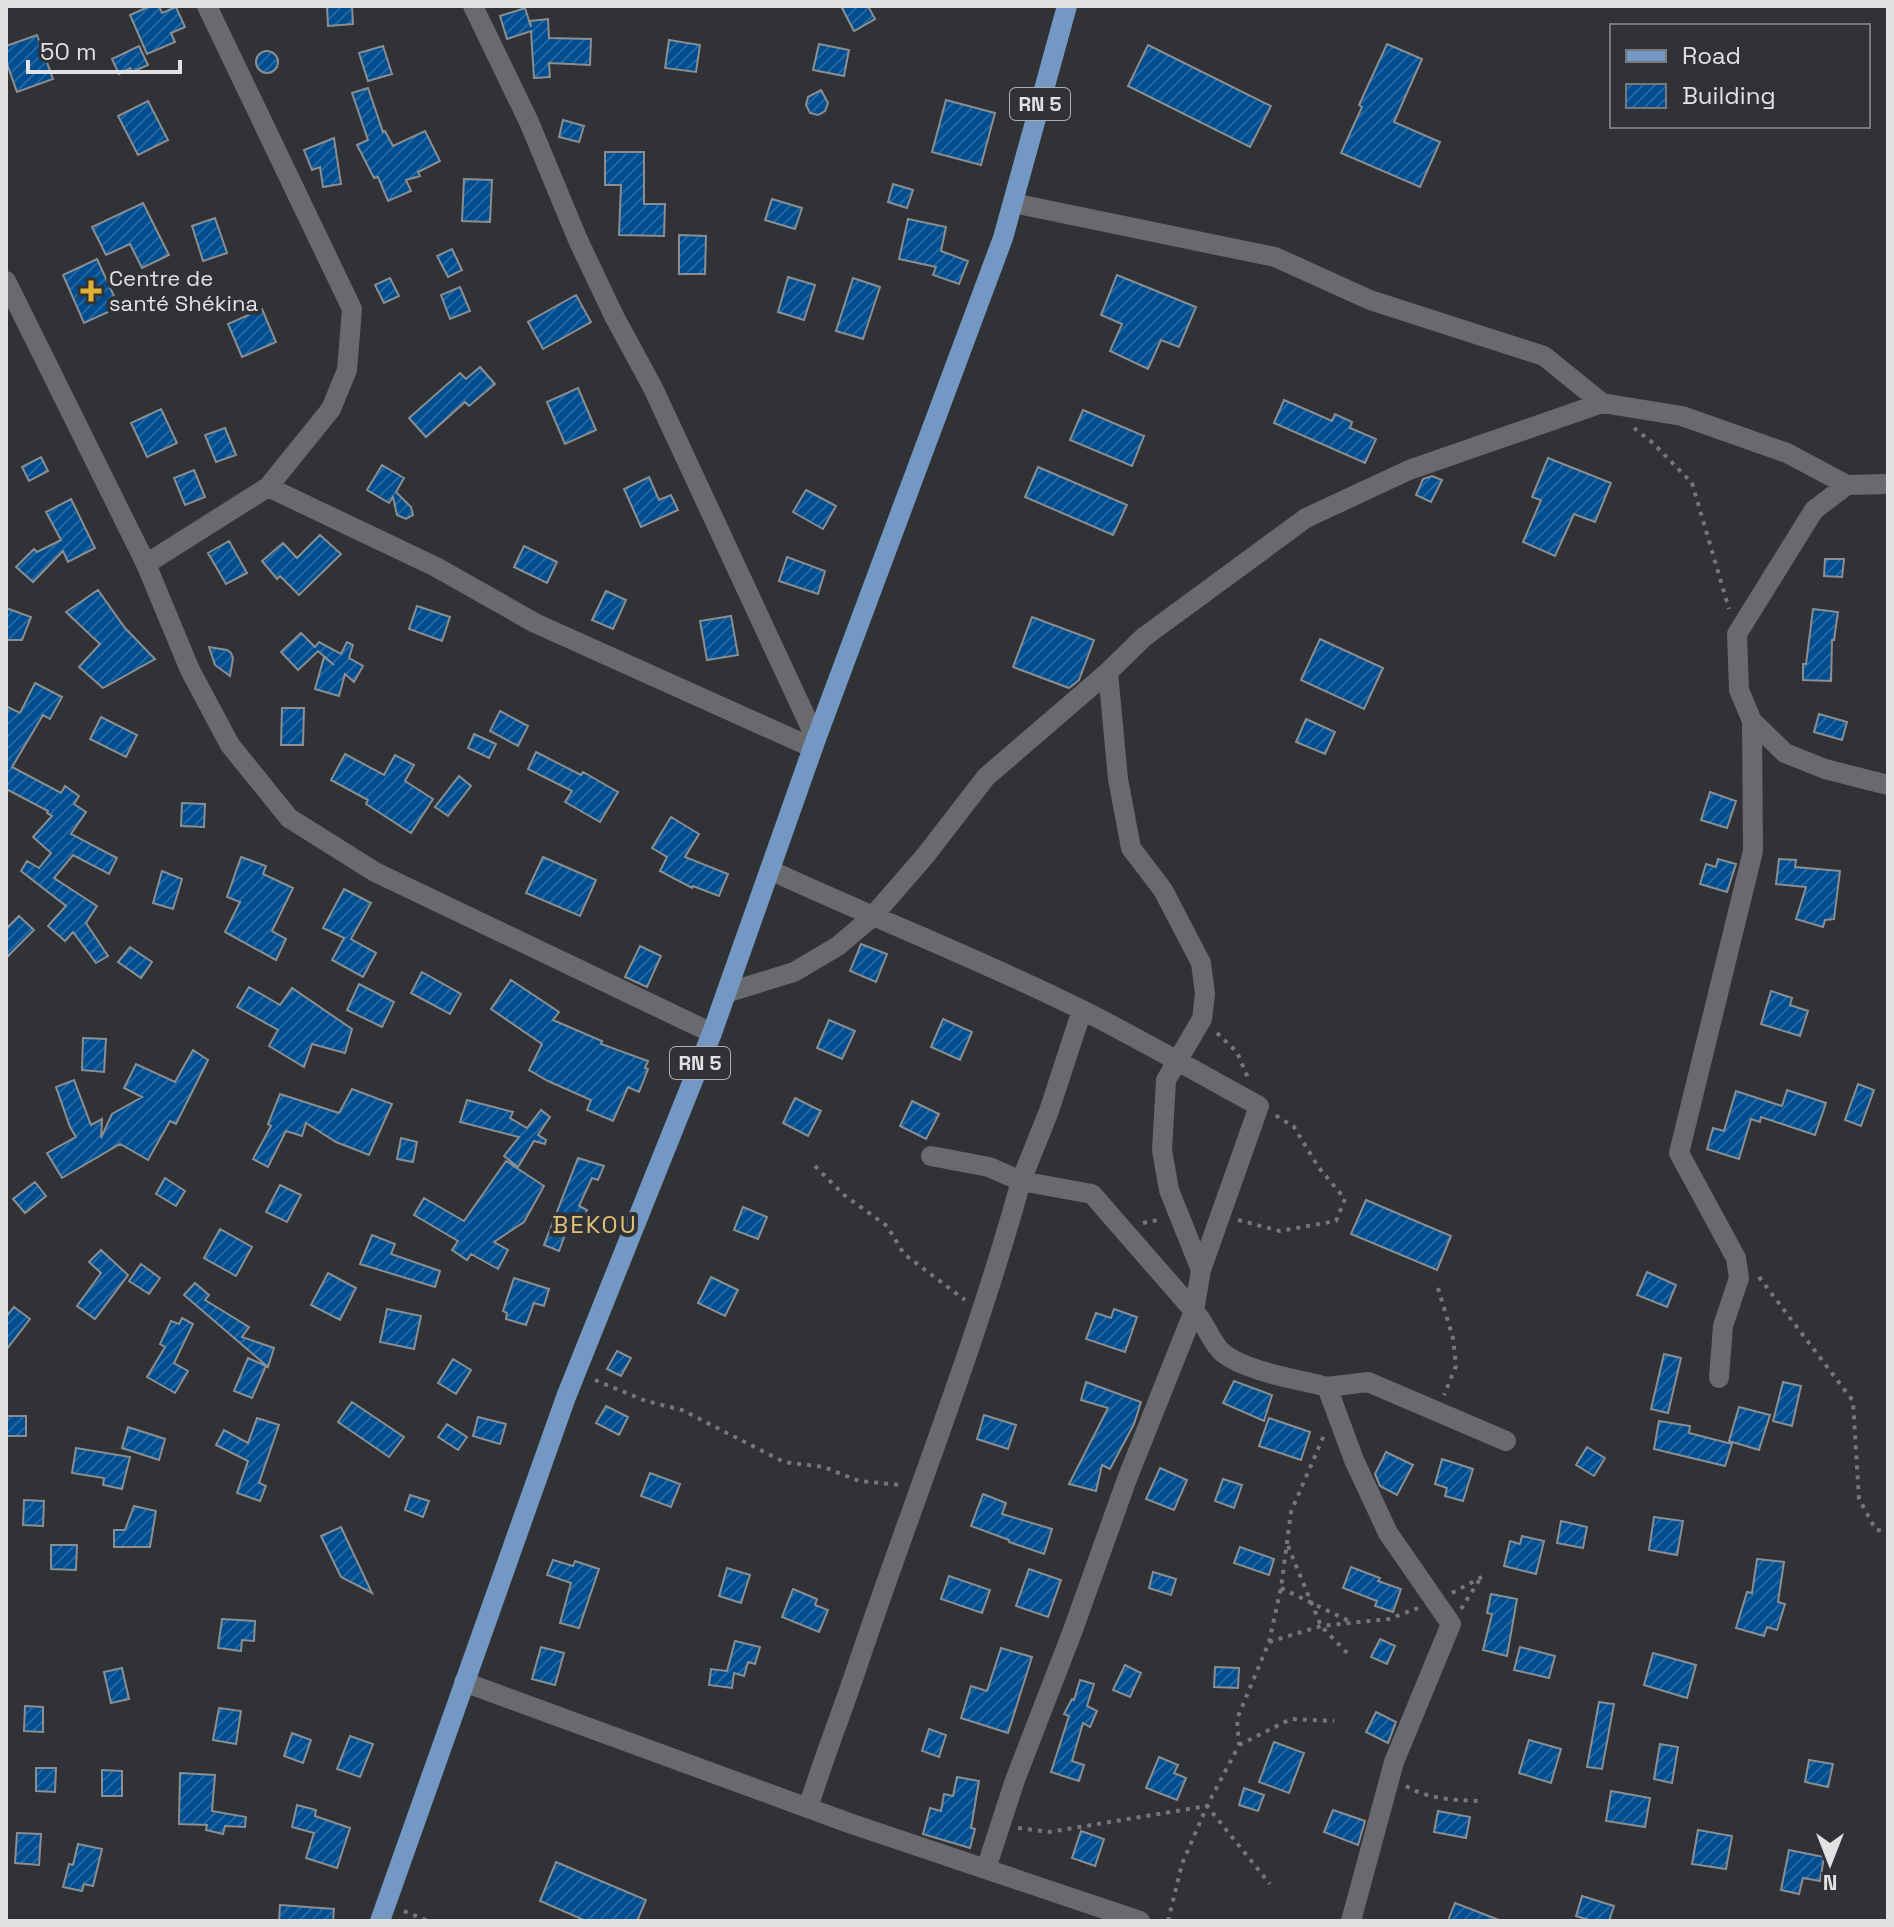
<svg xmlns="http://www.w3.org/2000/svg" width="1894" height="1927" font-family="'Space Grotesk',sans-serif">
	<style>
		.building { fill: url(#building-hatch); stroke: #8b8e91; stroke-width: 2 }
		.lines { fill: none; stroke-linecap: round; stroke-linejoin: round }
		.path { stroke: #757779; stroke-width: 4; stroke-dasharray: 4 6; stroke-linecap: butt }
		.minor { stroke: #686a6d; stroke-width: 20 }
		.major { stroke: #7298c3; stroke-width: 20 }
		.poi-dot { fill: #dfb034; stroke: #303235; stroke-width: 3 }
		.labels { text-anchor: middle; stroke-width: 8; stroke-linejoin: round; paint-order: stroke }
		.shield { fill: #303235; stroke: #abadb0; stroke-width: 2 }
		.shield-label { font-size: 20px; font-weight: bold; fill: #e0e2e4 }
		.poi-label { font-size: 22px; fill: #e0e2e4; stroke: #303235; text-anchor: start }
		.neighbourhood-label { font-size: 24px; letter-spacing: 2px; fill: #e3c379; stroke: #303235 }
	</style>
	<defs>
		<pattern id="building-hatch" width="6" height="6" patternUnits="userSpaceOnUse" patternTransform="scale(2)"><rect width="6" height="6" fill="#004d8f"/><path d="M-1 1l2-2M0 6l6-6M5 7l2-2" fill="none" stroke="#25669f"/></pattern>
	</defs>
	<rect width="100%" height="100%" fill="#303235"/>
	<path class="building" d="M150,6h9l3,7 14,-6 9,20 -14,6 4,9 -28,12 -17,-39z
		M327,6h25l1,18 -25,2z
		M841,6h27l7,13 -21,12z
		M525,8l6,19 -1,-6 18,-2 1,19 42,1 -1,26 -41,-2 1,14 -16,1 -3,-47 -24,8 -7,-23z
		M37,35l16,44 -36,13 -11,-31v-15z
		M669,40l31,5 -4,27 -31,-4z
		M819,44l30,6 -5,26 -31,-6z
		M1387,44l35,15 -28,63 46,20 -20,45 -79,-34 21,-46 -3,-2z
		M1148,45l123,61 -21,41 -122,-61z
		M139,46l9,19 -16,7 -2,-4 -11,6 -7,-15z
		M383,46l9,28 -24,7 -9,-28z
		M256 62a11 11 0 1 1 22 0a11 11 0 1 1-22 0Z
		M368,88l15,44 2,-1 8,15 32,-15 15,30 -22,11 2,4 -14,4 5,11 -23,10 -10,-24 -4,1 -17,-33 11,-5 -16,-47z
		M821,90l7,13 -3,8 -7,4 -8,-2 -4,-8 2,-8z
		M946,100l49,13 -14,52 -49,-13z
		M148,101l20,39 -30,15 -20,-39z
		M563,120l21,6 -5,16 -20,-5z
		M334,138l7,46 -18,3 -3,-20 -8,3 -8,-20z
		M605,152h39v52h21l-1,32 -45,-1 2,-50h-16z
		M464,179l28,1 -2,42 -28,-1z
		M893,184l20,6 -6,18 -19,-6z
		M772,199l30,9 -7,21 -30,-9z
		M143,203l26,52 -27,13 -12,-24 -24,11 -14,-28z
		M215,218l12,35 -24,8 -11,-35z
		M908,219l38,8 -5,24 27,10 -9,23 -26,-9 3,-8 -37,-8z
		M679,235l27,1 -1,38h-26z
		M452,249l10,21 -14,7 -11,-21z
		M97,259l22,48 -35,16 -21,-48z
		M1117,275l79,32 -17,40 -18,-7 -13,29 -38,-18 12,-27 -21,-9z
		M788,277l27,8 -11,35 -26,-8z
		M390,278l9,18 -15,7 -9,-18z
		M853,278l27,9 -17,52 -27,-8z
		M460,287l10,24 -20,8 -9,-24z
		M576,295l15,27 -48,27 -15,-27z
		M262,309l14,33 -34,15 -14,-33z
		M480,367l15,17 -26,22 -4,-4 -39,35 -17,-19 51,-45 6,6z
		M578,388l18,42 -31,14 -18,-42z
		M1284,400l48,21 3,-7 17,8 -2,6 26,11 -11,24 -91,-40z
		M161,409l16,34 -30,14 -16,-34z
		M1083,410l61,26 -12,30 -62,-26z
		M225,428l11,27 -20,7 -11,-27z
		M41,457l7,14 -19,10 -7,-14z
		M1548,458l63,25 -16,39 -21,-8 -19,42 -32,-14 18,-42 -9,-3z
		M382,465l22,13 -8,14 15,15 2,8 -7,4 -9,-4 -4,-18 -4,6 -22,-13z
		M1038,467l89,38 -14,30 -88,-38z
		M194,470l11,27 -20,8 -11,-27z
		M1432,476l10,4 -11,22 -15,-7 7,-16z
		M649,477l10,23 12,-5 7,15 -37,17 -17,-38z
		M806,490l30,16 -13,23 -30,-17z
		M71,499l24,49 -27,14 -5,-11 -30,31 -17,-15 18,-18 3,3 24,-12 -15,-28z
		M320,535l21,19 -42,41 -19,-19 -3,3 -15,-18 21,-18 14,15z
		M229,541l18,32 -21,11 -18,-31z
		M524,546l33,16 -10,21 -33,-16z
		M787,557l38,14 -7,23 -39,-13z
		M1825,559h19l-2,18 -18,-1z
		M98,590l27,38 30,31 -52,29 -24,-21 21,-23 -34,-32z
		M606,591l20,9 -13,29 -21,-9z
		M417,606l33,11 -8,24 -33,-12z
		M6,608l25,9 -9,23h-16z
		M1813,609l25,3 -4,28h-2l-1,41 -28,-1v-16h3z
		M731,616l7,39 -31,5 -7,-39z
		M1032,617l62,23 -15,40 -10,8 -56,-21z
		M301,633l14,14 4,-5 22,12 6,-12 6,3 -4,13 14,8 -9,16 -9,-8 -6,22 -24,-7 9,-32 10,8 -16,-14 -20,19 -17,-18z
		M1320,639l63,29 -19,41 -63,-29z
		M209,647l18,3 4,3 2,5 -3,18 -15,-11z
		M35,683l27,14 -12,22 -7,-4 -31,52 49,26 4,-7 14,10 -5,8 12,8 -15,22 46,24 -8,16 -36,-19 -19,23 43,28 -11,17 22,33 -12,7 -23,-31 -8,9 -17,-15 18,-20 -45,-35 6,-10 12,7 12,-15 -18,-16 19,-21 -5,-3 1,-2 -42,-22v-83l14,7z
		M282,708h22l-1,37h-22z
		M500,711l28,15 -10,20 -28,-15z
		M1819,714l28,8 -5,18 -28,-8z
		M101,717l36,18 -11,22 -36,-18z
		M1306,719l29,13 -10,22 -29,-12z
		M474,734l22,10 -7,14 -21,-10z
		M536,752l45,23 2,-3 35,20 -18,30 -35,-20 7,-11 -44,-22z
		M345,754l39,21 11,-20 19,10 -9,16 28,18 -22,34 -45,-29 2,-4 -37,-20z
		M459,776l12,10 -23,30 -13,-9z
		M1710,792l26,9 -9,27 -26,-8z
		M182,803l23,1 -1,23 -23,-1z
		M671,817l28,17 -14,23 43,17 -9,22 -26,-10 -1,2 -32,-17 7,-14 -15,-9z
		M241,857l25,9 -3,8 30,14 -21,43 14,8 -10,21 -51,-28 15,-30 -13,-5z
		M543,857l53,23 -16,36 -54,-23z
		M1718,859l18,5 -9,28 -27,-8 6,-20 10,3z
		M1779,859l17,1 -1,7 45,4 -6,48 -9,1 -2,7 -27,-8 10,-32 -30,-3z
		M162,871l20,8 -9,30 -20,-6z
		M344,889l27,14 -20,36 25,14 -13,24 -31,-17 12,-22 -21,-10z
		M19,916l15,14 -28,28v-29z
		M861,944l26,10 -11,28 -26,-11z
		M640,946l21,10 -14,31 -22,-10z
		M130,947l22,15 -11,16 -23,-16z
		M422,972l39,22 -11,20 -39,-21z
		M511,980l48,32 -6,8 49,21 -1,3 47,17 -3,7 3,1 -9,23 -11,-5 -15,34 -26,-11 4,-10 -43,-19 -19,-11 13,-26 -51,-35z
		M359,984l35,18 -12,25 -35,-17z
		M249,987l31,18 12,-17 60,41 -7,24 -33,-9 -8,23 -35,-21 9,-16 -41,-23z
		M1771,991l21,7 -2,7 18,6 -8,25 -39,-12z
		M943,1019l29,13 -12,28 -29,-13z
		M829,1020l26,11 -13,28 -25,-11z
		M83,1038l23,1 -2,33 -22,-2z
		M193,1050l15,10 -32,64 -6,-3 -22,39 -28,-16 -58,34 -15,-25 29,-16 -6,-10 -14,-40 18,-7 17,45 11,-6 -1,19 11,-24 30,-17 -18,-9 12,-24 39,18z
		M1858,1084l16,6 -13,36 -16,-6z
		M352,1089l40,15 -23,51 -33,-13 -30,-19 -4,13 -16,-5 -18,36 -15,-8 18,-33 -3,-2 12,-30 59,19z
		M1787,1090l39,13 -11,32 -54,-18 -1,5 -9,-3 -12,40 -32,-10 6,-21 11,3 12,-40 46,15z
		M795,1098l26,13 -13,25 -25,-13z
		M467,1100l46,12 -3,6 17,10 14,-18 9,7 -12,18 8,5 -1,4 -11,-3 -16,26 -14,-11 15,-19 -59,-15z
		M912,1101l27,13 -13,25 -26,-13z
		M401,1138l16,4 -4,20 -16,-3z
		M578,1158l26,8 -6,14 -6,-2 -13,28 8,4 -9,19 -9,-5 -10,27 -15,-6z
		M506,1161l38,25 -20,36 -30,20 14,8 -10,19 -27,-15 -4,6 -15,-10 6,-9 -44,-26 10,-17 40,23z
		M165,1178l20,13 -9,15 -20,-12z
		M35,1182l11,14 -21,17 -12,-14z
		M280,1185l21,10 -14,27 -21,-10z
		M1366,1200l85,36 -14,34 -86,-36z
		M743,1207l24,10 -9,22 -24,-9z
		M220,1229l32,18 -16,29 -32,-18z
		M372,1235l23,9 -4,10 49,17 -5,16 -75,-23z
		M101,1250l27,25 -33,44 -18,-13 24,-33 -12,-11z
		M141,1264l19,14 -11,16 -20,-13z
		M1647,1272l29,13 -9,22 -30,-12z
		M328,1273l28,15 -16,32 -29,-15z
		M711,1277l27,13 -13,26 -27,-13z
		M514,1278l35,11 -5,17 -10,-3 -8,22 -20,-6 1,-6 -4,-2z
		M195,1283l14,12 -4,5 44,27 -7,10 32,11 -6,19 -84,-72z
		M14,1307l16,12 -24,31v-33z
		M387,1309l34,7 -7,33 -34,-7z
		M1114,1309l23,8 -12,35 -39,-13 10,-26 15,5z
		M182,1318l11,6 -19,39 14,8 -13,22 -28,-16 18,-30 -5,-3 11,-23 8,3z
		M617,1351l14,7 -10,18 -14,-7z
		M1664,1354l17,4 -13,55 -17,-4z
		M248,1358l18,8 -14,32 -18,-7z
		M453,1359l18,11 -15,24 -18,-11z
		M1234,1381l38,14 -8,26 -41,-18z
		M1086,1382l55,20 -7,22 -24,45 -8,-4 -6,26 -27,-7 39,-76 -27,-8z
		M1783,1382l18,4 -9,40 -19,-5z
		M352,1402l52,35 -15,20 -51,-35z
		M606,1406l22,11 -9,18 -23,-12z
		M1739,1407l31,8 -11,35 -30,-9z
		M984,1415l32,10 -8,24 -31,-10z
		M7,1416h19v20h-19z
		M478,1417l28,7 -6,20 -27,-8z
		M257,1418l22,7 -20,58 7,3 -6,15 -23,-8 11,-32 -32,-16 8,-15 24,13z
		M1269,1418l41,14 -9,28 -42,-14z
		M1659,1421l31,5 -1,7 43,11 -7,22 -71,-17z
		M447,1424l20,13 -9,13 -20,-13z
		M128,1427l37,12 -6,21 -37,-12z
		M1587,1447l18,11 -11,18 -18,-11z
		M76,1448l54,9 -8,32 -19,-4 1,-7 -32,-5z
		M1386,1452l27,13 -16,30 -17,-9 -5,-12z
		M1442,1459l31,10 -10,32 -18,-5 2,-8 -12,-4z
		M1160,1468l27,12 -13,30 -28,-11z
		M650,1473l30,11 -9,23 -30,-11z
		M1223,1479l19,6 -8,23 -19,-7z
		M983,1494l23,9 -4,11 50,15 -8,25 -35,-12v-2l-38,-14z
		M410,1495l19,6 -6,16 -18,-7z
		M24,1500l20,1 -1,25 -20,-1z
		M134,1506l22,5 -6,36h-36v-17h11z
		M1654,1517l29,4 -6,34 -28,-5z
		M1561,1521l26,6 -4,21 -26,-5z
		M341,1527l31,66 -31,-16 -20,-41z
		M1522,1536l22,5 -8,33 -32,-8 6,-25 10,3z
		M51,1545h26l-1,25 -25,-1z
		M1240,1547l34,12 -5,16 -35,-12z
		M1757,1559l27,3 -6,40 7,2 -8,26 -10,-3 -3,9 -28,-8 11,-36 5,1z
		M553,1560l20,6 2,-5 24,8 -20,59 -19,-5 11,-40 -24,-8z
		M1351,1567l29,11 -2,3 23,8 -8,23 -18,-6 2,-5 -34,-13z
		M727,1568l23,7 -9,28 -22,-7z
		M1029,1569l32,11 -13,37 -32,-11z
		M1153,1572l23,7 -5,16 -22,-7z
		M949,1576l41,14 -8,23 -41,-14z
		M793,1589l24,10 -2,6 13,5 -9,22 -37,-15z
		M1491,1594l26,5 -10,57 -24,-6 9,-36 -5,-1z
		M222,1619l33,2 -1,20 -12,-1 -1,11 -23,-3z
		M1380,1639l15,7 -8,18 -16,-7z
		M735,1641l25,6 -5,17 -7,-2 -4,14 -10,-3 -2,15 -23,-3 2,-16 16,2z
		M541,1647l23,6 -9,32 -23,-6z
		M1520,1647l35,9 -6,22 -35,-8z
		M1001,1648l31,9 -24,76 -47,-15 10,-32 16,5z
		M1653,1653l43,12 -9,33 -43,-13z
		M1125,1665l16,8 -11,24 -17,-7z
		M1215,1667l24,1 -1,20 -24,-1z
		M122,1668l7,31 -18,4 -7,-31z
		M1080,1680l14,4 -7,22 10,5 -7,16 -7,-4 -11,38 12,4 -5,16 -28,-9 18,-56 -5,-2 8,-15 2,1z
		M1599,1702l15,2 -12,65 -15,-2z
		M25,1706l18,1v25l-19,-1z
		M219,1708l22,3 -5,33 -23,-4z
		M1376,1712l20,10 -8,21 -22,-11z
		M929,1729l17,6 -7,22 -17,-6z
		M292,1733l19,7 -8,23 -19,-7z
		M350,1736l23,8 -13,33 -23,-8z
		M1529,1740l32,9 -10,34 -32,-10z
		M1274,1742l30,11 -15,40 -30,-11z
		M1660,1744l18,3 -6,36 -18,-4z
		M1159,1757l19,8 -4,8 12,5 -9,22 -31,-12z
		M1809,1760l24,4 -5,23 -23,-5z
		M36,1768h20l-1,24 -19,-1z
		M102,1770l20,1v25h-20z
		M180,1773l35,2 -3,36 34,6 -1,10 -20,-1 -2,8 -17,-4 1,-5 -28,-1z
		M957,1777l22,4 -8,47 4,1 -5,19 -47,-14 7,-26 11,3 3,-17 9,2z
		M1244,1788l20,7 -6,16 -19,-6z
		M1611,1791l39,7 -5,29 -39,-6z
		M297,1805l19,5 -1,6 35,12 -13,40 -31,-10 8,-25 -22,-6z
		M1333,1810l32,11 -7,24 -34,-13z
		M1438,1811l32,6 -4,21 -32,-6z
		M1698,1830l34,6 -6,33 -34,-5z
		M1081,1831l23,8 -9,27 -23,-8z
		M17,1833l24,1 -2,31 -24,-2z
		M78,1844l24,5 -9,37 -9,-2 -2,7 -19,-4 6,-23 4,1z
		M1789,1850l35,7 -4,24 -17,-3 -4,16 -18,-4z
		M556,1862l90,38 -9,21h-51l-46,-20z
		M1582,1896l32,10 -5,15h-17l-16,-5z
		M1455,1903l44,17 -1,1h-50z
		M280,1905l54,4 -1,12h-54z"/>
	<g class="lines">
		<path class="path" d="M1634,428l19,15 39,40 37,126
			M1217,1033l20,19 11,26
			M815,1166l29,29 43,31 17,28 61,46
			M1238,1220l42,11 56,-10 9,-22 -26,-31 -25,-41 -19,-12
			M1143,1223l19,-4
			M1759,1277l94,124 6,98 17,31 12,1
			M1438,1288l15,50 3,28 -12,29
			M595,1380l51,21 36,9 102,52 40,5 35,14 42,4
			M1288,1546l33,80 30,31
			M1281,1588l70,34
			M1452,1593l30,-16
			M1461,1609l19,-30
			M1269,1642l52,-16 68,-7 29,-11
			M1239,1745l52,-26 43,2
			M1406,1786c22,13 47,14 72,15
			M1018,1828l31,4 158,-26 63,78
			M404,1911l24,10
			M1168,1921l14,-57 25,-58 32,-61 -2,-26 32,-77 12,-54 10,-76 33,-77"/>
		<path class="minor" d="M473,6l56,116 49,118 36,76 39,72 163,351
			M1013,203l262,54 95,43 174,56 58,47
			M6,281l140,283 44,106 40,75 59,73 86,54 337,161
			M1888,484l-41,1 -33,25 -77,124 2,56 13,31 33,32 40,16 63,16
			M268,487l168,80 99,56 278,125
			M146,564l122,-77 63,-78 16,-39 5,-61 -145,-303
			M770,870c103,48 210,89 312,140 60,30 118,64 177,96l-58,164
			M726,993l68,-21 44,-26 34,-29 53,-61 61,-79 122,-105
			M931,1156l58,11 32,14 28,-70 33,-101
			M1719,1378l4,-52 16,-48 -3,-20 -57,-105 74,-302 -1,-130
			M1327,1387l41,-5 138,59
			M464,1682l385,141 291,98
			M808,1808c14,-45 31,-88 46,-132 55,-165 121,-327 167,-495l71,13 102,117 -67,168 -54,151 -58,150 -29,89
			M1351,1921l43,-159 57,-138 -63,-91 -34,-73 -27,-73c-30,-8 -80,-15 -104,-34 -12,-10 -17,-30 -29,-42l7,-41 -32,-80 -7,-40 4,-70 36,-61 3,-25 -4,-31 -38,-73 -32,-42 -13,-69 -10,-107 36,-35 162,-119 103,-48 193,-67 80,13 105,37 60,32"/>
		<path class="major" d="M380,1921l186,-524 146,-364 104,-294 187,-501 64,-232"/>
	</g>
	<path class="poi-dot" d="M87 279h8v8h8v8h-8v8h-8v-8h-8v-8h8z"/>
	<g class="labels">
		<g class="shield">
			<rect x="1010" y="88" width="60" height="32" rx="6"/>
			<rect x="670" y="1047" width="60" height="32" rx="6"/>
		</g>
		<g class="shield-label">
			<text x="1040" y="111">RN 5</text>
			<text x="700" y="1070">RN 5</text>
		</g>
		<g class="poi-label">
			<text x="109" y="286">Centre de<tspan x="109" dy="25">santé Shékina</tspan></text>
		</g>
		<g class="neighbourhood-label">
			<text x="595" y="1233">BEKOU</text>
		</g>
	</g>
	<rect width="1894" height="1927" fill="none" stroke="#e0e2e4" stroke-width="16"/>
	<rect x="1610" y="24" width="260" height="104" fill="#303235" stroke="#76787b" stroke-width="2"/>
	<rect x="1626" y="50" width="40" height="12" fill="#7298c3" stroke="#76787b" stroke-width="2"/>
	<text x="1682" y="64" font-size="24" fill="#e0e2e4">Road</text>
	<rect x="1626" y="84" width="40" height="24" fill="url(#building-hatch)" stroke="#76787b" stroke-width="2"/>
	<text x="1682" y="104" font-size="24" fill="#e0e2e4">Building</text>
	<g transform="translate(1830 1863) rotate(180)" stroke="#303235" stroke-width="6" paint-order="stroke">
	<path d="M0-6L14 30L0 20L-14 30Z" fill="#e0e2e4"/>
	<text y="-12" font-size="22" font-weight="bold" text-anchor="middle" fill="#e0e2e4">N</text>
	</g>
	<path d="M28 60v12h152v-12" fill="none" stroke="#e0e2e4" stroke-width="4"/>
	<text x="40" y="60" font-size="24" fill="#e0e2e4" stroke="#303235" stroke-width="6" paint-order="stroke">50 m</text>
</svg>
